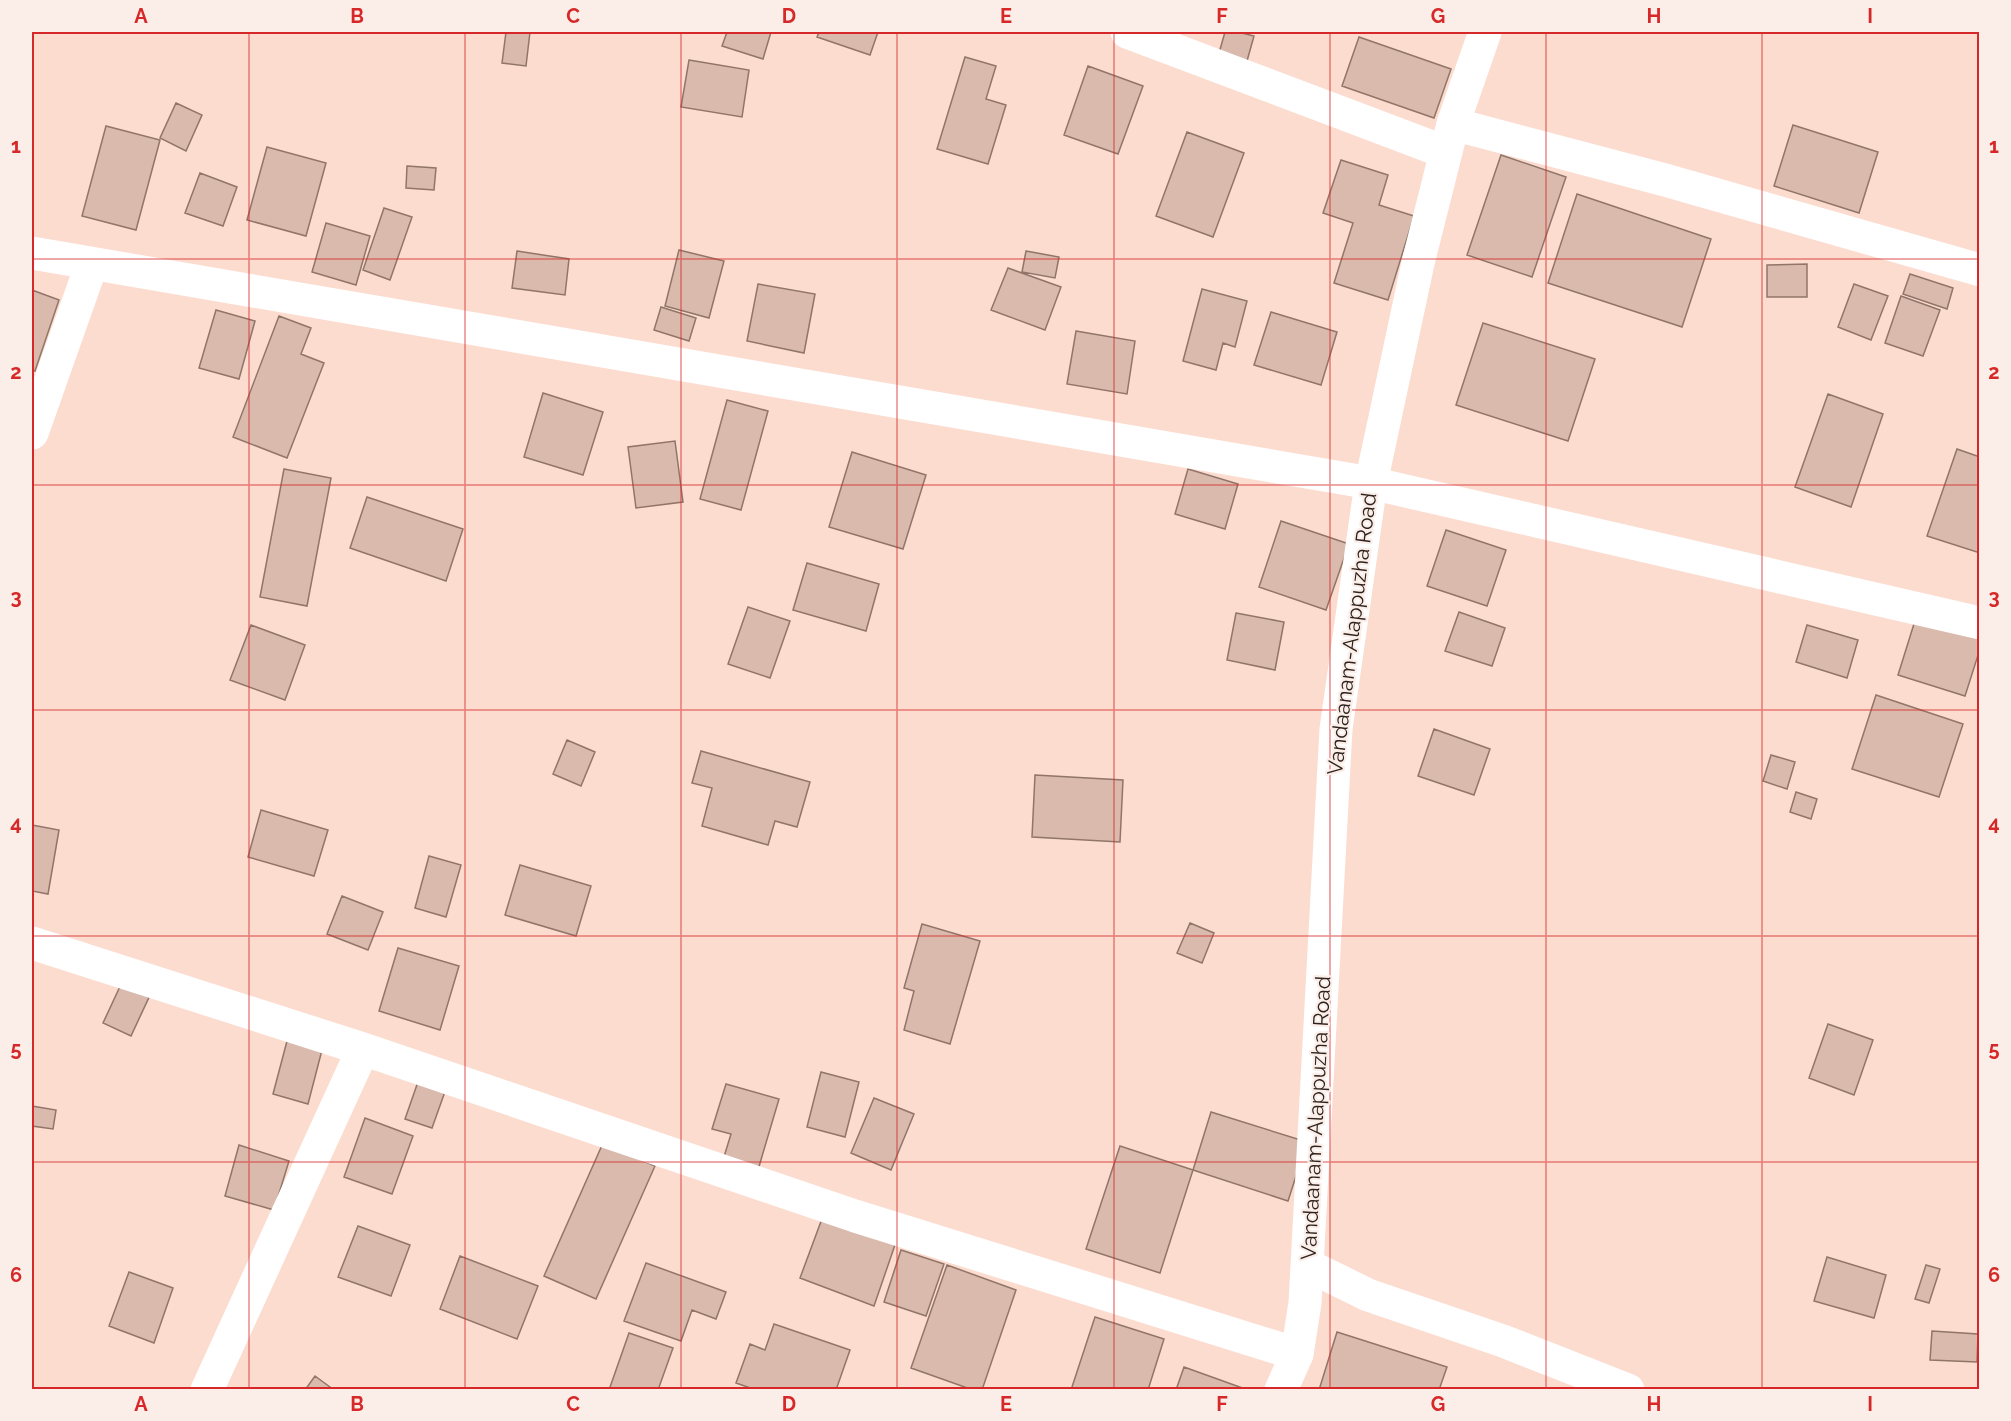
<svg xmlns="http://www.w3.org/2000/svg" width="2011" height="1421" font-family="Raleway,sans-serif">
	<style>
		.building { fill: #d9baad; stroke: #917569; stroke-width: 1.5 }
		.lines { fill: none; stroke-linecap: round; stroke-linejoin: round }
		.minor { stroke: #fff; stroke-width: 33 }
		.major { stroke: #fff; stroke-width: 33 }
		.grid { fill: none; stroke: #d62828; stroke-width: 1.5; stroke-opacity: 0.55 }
		.labels { text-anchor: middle; stroke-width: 4.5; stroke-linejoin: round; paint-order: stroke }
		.street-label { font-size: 21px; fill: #2c211c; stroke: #fbeee8 }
		.neatline { fill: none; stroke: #d62828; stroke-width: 2 }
		.grid-label { font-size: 20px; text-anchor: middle; font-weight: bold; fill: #d62828 }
	</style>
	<rect width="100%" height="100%" fill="#fcdccf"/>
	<path class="building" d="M506,32h24l-4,34 -24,-3z
		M727,32h44l-8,27 -41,-13z
		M819,32h59l-8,23 -53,-18z
		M1225,32h13l16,4 -7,25 -28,-8z
		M1359,37l92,32 -17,49 -92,-32z
		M965,57l31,9 -10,33 20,6 -18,59 -51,-15z
		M689,60l60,10 -7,47 -61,-10z
		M1088,66l55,20 -25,68 -54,-19z
		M176,103l26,12 -16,36 -26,-13z
		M1793,125l85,27 -19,61 -85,-27z
		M106,126l54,14 -24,90 -54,-14z
		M1187,132l57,21 -31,84 -57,-21z
		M267,147l59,16 -20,73 -59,-16z
		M1501,155l65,22 -34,100 -65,-22z
		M1341,160l47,15 -9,30 35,11 -26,84 -54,-17 19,-60 -30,-10z
		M407,166l29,2 -2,22 -28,-2z
		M200,173l37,14 -14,39 -38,-13z
		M1577,194l134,45 -29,88 -134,-44z
		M384,208l28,9 -22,63 -27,-10z
		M326,223l44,13 -14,49 -44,-13z
		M679,250l45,11 -15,57 -44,-12z
		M517,251l52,8 -4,36 -53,-7z
		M1026,251l33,6 -4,21 -33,-6z
		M1807,264v33h-40v-32z
		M1008,268l53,19 -16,43 -54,-20z
		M1910,274l43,14 -6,21 -44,-15z
		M758,284l57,10 -11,59 -57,-12z
		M1854,284l34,12 -17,44 -33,-13z
		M1202,289l45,12 -12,46 -12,-4 -7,27 -33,-9z
		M32,290l27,10 -24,71 -3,-1z
		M1901,296l39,14 -17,46 -38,-13z
		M661,307l35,11 -7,23 -35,-11z
		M216,310l39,11 -16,58 -40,-11z
		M1271,312l66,20 -16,53 -67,-20z
		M279,316l32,12 -10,26 23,9 -37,95 -54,-21z
		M1483,323l112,36 -27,82 -112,-36z
		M1076,331l59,10 -8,53 -60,-10z
		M543,393l60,19 -20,63 -59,-18z
		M1828,394l55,20 -32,93 -56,-20z
		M727,400l41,11 -27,99 -41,-11z
		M675,441l8,61 -47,6 -8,-61z
		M1957,449l23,8v96l-53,-17z
		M852,452l74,23 -23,74 -74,-22z
		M284,469l47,9 -24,128 -47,-9z
		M1188,469l50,15 -13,45 -50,-15z
		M367,497l96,32 -17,52 -96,-33z
		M1281,521l68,23 -23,66 -67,-23z
		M1446,530l60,20 -19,56 -60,-20z
		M807,563l72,21 -13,47 -73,-21z
		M748,607l42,14 -20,57 -42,-14z
		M1918,611l62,20v18l-15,47 -67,-21z
		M1459,612l46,16 -13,38 -47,-15z
		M1236,613l48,9 -9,48 -48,-10z
		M251,625l54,20 -20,55 -55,-20z
		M1807,625l51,15 -11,38 -51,-16z
		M1876,695l87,29 -24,73 -87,-28z
		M1434,729l56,20 -16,46 -56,-19z
		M567,740l28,12 -14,34 -28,-12z
		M701,751l109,31 -13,45 -22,-6 -7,24 -66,-19 10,-38 -20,-5z
		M1771,755l24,7 -8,27 -24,-8z
		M1035,775l88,5 -3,62 -88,-5z
		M1796,792l21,7 -6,20 -21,-7z
		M261,810l67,20 -14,46 -66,-19z
		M32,825l27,5 -11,64 -16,-3z
		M429,856l32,9 -15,52 -31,-9z
		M520,865l71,21 -15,50 -71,-21z
		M342,896l41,16 -15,38 -41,-16z
		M1190,923l24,10 -12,30 -25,-10z
		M922,924l58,17 -30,103 -46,-14 10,-39 -10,-3z
		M398,948l61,18 -19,64 -61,-19z
		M123,980l28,13 -20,43 -28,-13z
		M1828,1024l45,16 -19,55 -45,-17z
		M287,1041l35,9 -14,54 -35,-10z
		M821,1072l38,10 -14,55 -38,-10z
		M420,1076l27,10 -15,42 -27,-9z
		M726,1084l53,15 -21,71 -35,-10 8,-26 -19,-5z
		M874,1098l40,16 -23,56 -40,-17z
		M32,1106l24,4 -3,19 -21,-3z
		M1211,1112l96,30 -19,59 -95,-31z
		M365,1118l48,18 -21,58 -48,-17z
		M603,1143l52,23 -59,133 -52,-23z
		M239,1145l50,16 -15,49 -49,-14z
		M1120,1146l73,24 -33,103 -74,-24z
		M823,1216l73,26 -22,64 -74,-28z
		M358,1226l52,19 -19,51 -53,-19z
		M901,1250l43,14 -18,52 -42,-14z
		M460,1256l78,30 -21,53 -77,-30z
		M1827,1257l59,18 -12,43 -60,-17z
		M646,1263l80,29 -10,27 -24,-9 -11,31 -57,-20z
		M947,1265l69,25 -34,100h-9l-62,-22z
		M1926,1265l14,4 -11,34 -14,-4z
		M129,1272l44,16 -19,55 -45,-17z
		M1095,1317l69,22 -16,51h-77z
		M774,1324l76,26 -14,40h-80l-20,-7 14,-39 15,6z
		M1932,1331l46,3 -1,28 -47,-2z
		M1337,1332l110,35 -8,23h-120z
		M629,1333l44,15 -15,42h-49z
		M1184,1367l64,23h-72z
		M315,1376l19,14h-29z"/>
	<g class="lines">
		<path class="minor" d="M1127,32l318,120
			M1453,124l212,56 315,90
			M32,253l1339,230 609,140
			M32,433l59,-167
			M32,943l331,106 492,167 442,138
			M1309,1266l59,29 135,46 125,49
			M207,1390l156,-341"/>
		<path class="major" d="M1281,1390l16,-36 8,-51 31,-574 35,-246 47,-220 35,-139 32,-92"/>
	</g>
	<path class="grid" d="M249,32v1358M465,32v1358M681,32v1358M897,32v1358M1114,32v1358M1330,32v1358M1546,32v1358M1762,32v1358M32,259h1948M32,485h1948M32,710h1948M32,936h1948M32,1162h1948"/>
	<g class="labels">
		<g class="street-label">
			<text transform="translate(1352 634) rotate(-83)" y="7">Vandaanam-Alappuzha Road</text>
			<text transform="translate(1316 1118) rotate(-87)" y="7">Vandaanam-Alappuzha Road</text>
		</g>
	</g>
	<rect width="2011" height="1421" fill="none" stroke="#fbeee8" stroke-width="66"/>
	<rect x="33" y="33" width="1945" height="1355" class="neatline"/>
	<g class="grid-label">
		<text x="141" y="23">A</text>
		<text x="357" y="23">B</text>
		<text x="573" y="23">C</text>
		<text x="789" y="23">D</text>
		<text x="1006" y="23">E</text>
		<text x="1222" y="23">F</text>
		<text x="1438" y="23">G</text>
		<text x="1654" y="23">H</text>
		<text x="1870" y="23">I</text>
		<text x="16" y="153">1</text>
		<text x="1994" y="153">1</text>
		<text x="16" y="379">2</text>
		<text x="1994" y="379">2</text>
		<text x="16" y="604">3</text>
		<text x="1994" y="604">3</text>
		<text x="16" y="830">4</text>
		<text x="1994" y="830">4</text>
		<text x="16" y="1056">5</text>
		<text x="1994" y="1056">5</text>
		<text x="16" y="1282">6</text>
		<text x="1994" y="1282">6</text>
		<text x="141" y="1411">A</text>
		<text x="357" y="1411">B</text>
		<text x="573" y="1411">C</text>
		<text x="789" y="1411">D</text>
		<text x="1006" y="1411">E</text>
		<text x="1222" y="1411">F</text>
		<text x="1438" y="1411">G</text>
		<text x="1654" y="1411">H</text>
		<text x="1870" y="1411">I</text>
	</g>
</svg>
